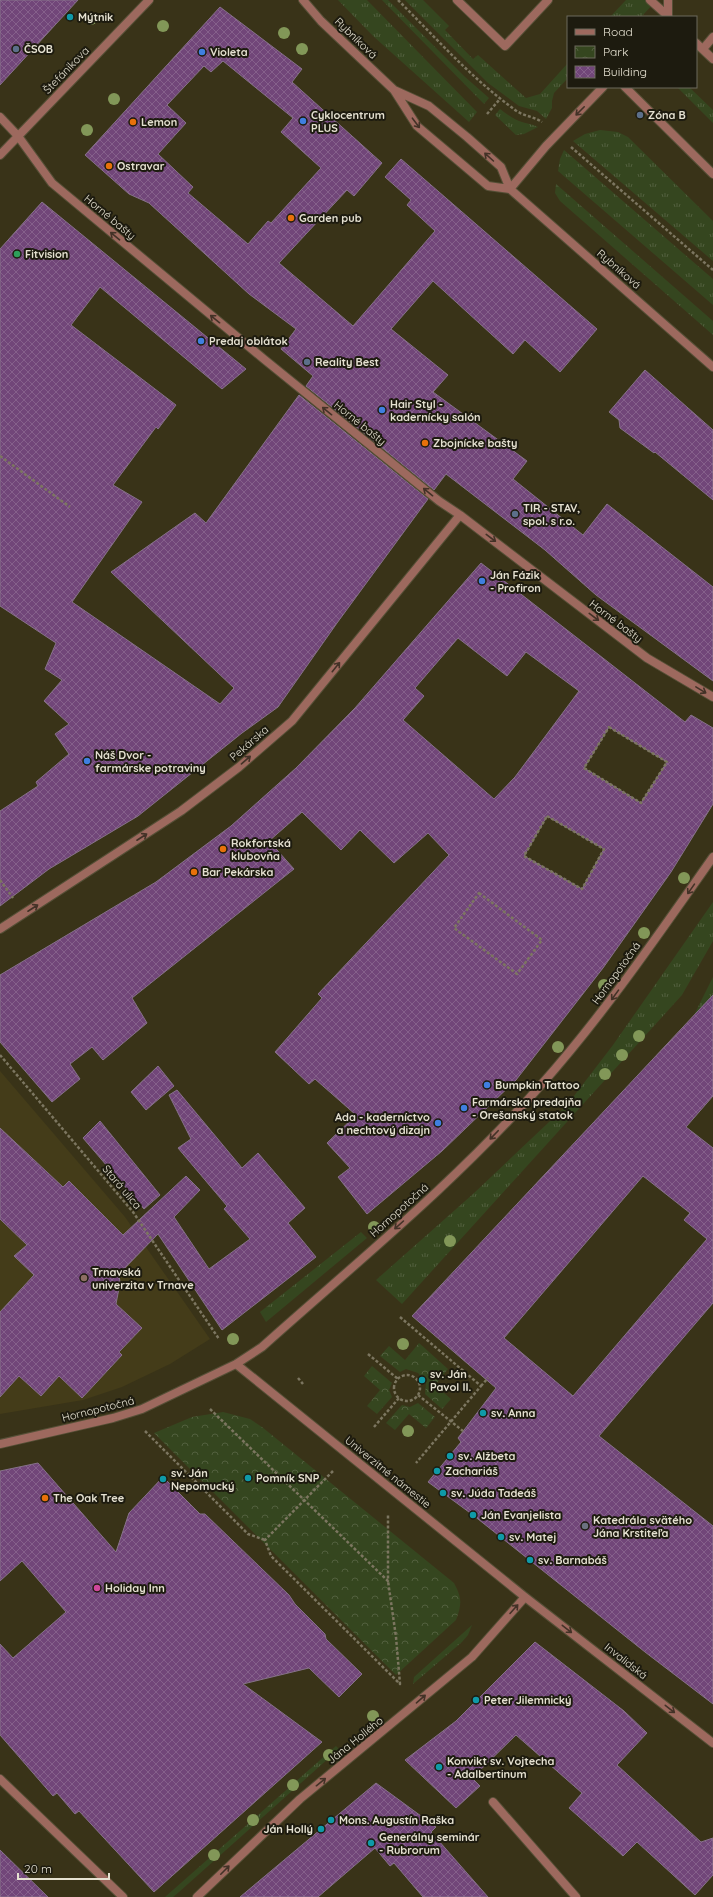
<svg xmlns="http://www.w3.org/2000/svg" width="713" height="1897" font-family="Quicksand,sans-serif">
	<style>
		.built { fill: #443c19 }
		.grass { fill: url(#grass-tufts) }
		.park { fill: url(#park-crowns) }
		.building { fill: url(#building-cross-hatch); stroke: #867289; fill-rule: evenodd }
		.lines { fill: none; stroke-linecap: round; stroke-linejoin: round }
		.service-casing { stroke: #554f36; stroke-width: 10 }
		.minor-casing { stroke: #554f36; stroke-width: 10 }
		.tertiary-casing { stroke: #554f36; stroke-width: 10 }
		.path { stroke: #7c7660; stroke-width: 2.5; stroke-dasharray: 3 2; stroke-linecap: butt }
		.service { stroke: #9d695e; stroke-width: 8 }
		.minor { stroke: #9d695e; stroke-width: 8 }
		.tertiary { stroke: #9d695e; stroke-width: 8 }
		.tree { fill: #829758 }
		.oneway { stroke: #433227 }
		.culture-dot { fill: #0f9aa8; stroke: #1d1b0f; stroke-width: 1.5 }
		.service-dot { fill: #5c6f8a; stroke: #1d1b0f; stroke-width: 1.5 }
		.shop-dot { fill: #3f7fe0; stroke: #1d1b0f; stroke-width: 1.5 }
		.food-dot { fill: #e8710a; stroke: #1d1b0f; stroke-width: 1.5 }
		.leisure-dot { fill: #2e9e5b; stroke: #1d1b0f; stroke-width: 1.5 }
		.education-dot { fill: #8d6e63; stroke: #1d1b0f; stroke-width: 1.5 }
		.worship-dot { fill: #6b7280; stroke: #1d1b0f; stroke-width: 1.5 }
		.hotel-dot { fill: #d1479c; stroke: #1d1b0f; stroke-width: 1.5 }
		.labels { text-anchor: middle; stroke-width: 4; stroke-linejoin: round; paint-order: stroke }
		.poi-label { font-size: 11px; font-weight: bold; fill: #e5e1d1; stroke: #1d1b0f; text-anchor: start }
		.street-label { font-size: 11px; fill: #e5e1d1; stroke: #1d1b0f }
	</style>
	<defs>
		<pattern id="grass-tufts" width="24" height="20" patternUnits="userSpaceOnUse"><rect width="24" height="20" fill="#35461f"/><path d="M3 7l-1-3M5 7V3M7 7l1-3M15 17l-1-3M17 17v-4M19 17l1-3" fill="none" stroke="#52603e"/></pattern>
		<pattern id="park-crowns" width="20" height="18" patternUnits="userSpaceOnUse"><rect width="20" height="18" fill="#35461f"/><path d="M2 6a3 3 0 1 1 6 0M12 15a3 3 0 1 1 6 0" fill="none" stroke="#52603e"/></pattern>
		<pattern id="building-cross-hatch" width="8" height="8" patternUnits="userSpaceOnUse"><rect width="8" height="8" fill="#714679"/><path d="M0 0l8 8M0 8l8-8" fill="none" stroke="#85608b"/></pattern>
	</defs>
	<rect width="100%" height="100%" fill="#393318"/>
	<path class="built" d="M0,1071l125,146 85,122 -40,25 -48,23 -39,13 -83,14z"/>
	<path class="grass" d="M338,0h29l110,112 -8,10 -96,-86z
		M382,0h6l76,76 25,22 -5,6z
		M405,0h18l26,26 -4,4 28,29 5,-4 48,43 14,-4 28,-31v15l-14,15 -2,8v7l-6,11 -9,-8 -18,-5 -31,-23z
		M626,0h31l-16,17h-31z
		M677,87h12l24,23v13z
		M500,109c7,5 14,11 22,13 7,2 10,2 16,5l-14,7 -8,1 -21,-20z
		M600,130l18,2 10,5 85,84v40l-140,-120 12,-7z
		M564,150l149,129v26l-155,-134 2,-12z
		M556,184l157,137v14l-153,-134 -5,-8z
		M713,902v39l-31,54 -280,309 -26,-24 97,-86 94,-89 46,-60z
		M713,977v18l-19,20z
		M361,1232l6,6 -101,84 -6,-10z
		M472,1625l-4,10 -6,7 -49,42 1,-7z
		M336,1746l3,3 -160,143 -6,5h-8z"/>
	<path class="park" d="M419,1343l29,26 -13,16 16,14 -9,10 -17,-15 1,-11 -8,-10 -12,-4 -6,3 -20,-16 9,-10 16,14z
		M372,1366l20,17 -3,7 3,7 -15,17 -10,-8 13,-16 -16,-14z
		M418,1403l17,14 -9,11 -17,-14 -14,16 -9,-7 16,-18 8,2z
		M223,1412l27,7 12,8 192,156c8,15 8,21 2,37l-60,55 -242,-242 38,-16z"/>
	<path class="building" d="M0,0h78l-78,85z
		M220,7l82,62 -10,13 90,81 -28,33 -7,-6 -68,73 74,63 82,-95 -28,-26 4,-5 -26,-23 16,-18 196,170 -37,43 -35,-32 -12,14 -80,-73 -42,48 57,46 -15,17 94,69 -14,18 70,56 24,-31 106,83v94l-117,-86 -51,-45 -99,-76 -12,16 -128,-104 7,-10 -32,-27 15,-20 -47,-35 -100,-91 -20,-9 -44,-39zM223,61l70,57 -12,14 40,36 -50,55 -3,-2 -20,23 -60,-51 5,-6 -35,-33 28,-31 -19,-18 37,-39 7,6z
		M42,202l204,167 -24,20 -122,-102 -29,38 105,80 -18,24 -2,-2 -43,58 29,17 -70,100 148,102 14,-16 -123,-116 84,-59 11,10 93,-128 129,104 -91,124 -59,84 -36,26 -104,83 -89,53 -49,37v-95l38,-25 -2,-4 33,-28 -14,-20 14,-10 -25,-23 18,-21 -17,-11 11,-26 -56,-37v-357z
		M645,370l68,60v70l-58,-48 -1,1 -34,-25 -1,-8 -10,-8z
		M481,563l204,159 6,-7 22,13v76l-42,68 -68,96 -87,112 -74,71 -75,63 -29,-37 12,-9 -23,-25 29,-28 -41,-36 -6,5 -34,-32 47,-54 -4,-4 131,-139 -21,-22 -34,30 -34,-33 -19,20 -39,-38 -33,29 25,28 -162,129 15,25 -44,37 -11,-13 -22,17 10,15 -28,23 -52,-60v-67l156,-93 75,-56 65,-58 59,-60zM458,638l49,38 19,-24 53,39 -64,86 -21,22 -91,-79 21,-24 -9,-8zM609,727l58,35 -26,41 -57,-35zM547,816l57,33 -22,40 -58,-33z
		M713,995v101l-27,31 27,21v155l-114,133 114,90v178l-68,-52 -172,-137 -45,-33 33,-40 -3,-4 38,-50 -84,-72zM643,1176l47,37 -6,7 23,19 -134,157 -69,-58z
		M158,1066l16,20 -28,24 -15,-18z
		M177,1090l65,78 16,-15 47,55 -17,15 28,34 -94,73 -64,-96 -39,40 1,9 -4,21 26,24 -23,24 3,3 -40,43 -23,-22 -18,20 -22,-20 -19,21v-85l34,-37 -20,-19 13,-11 -27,-26v-91l63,59 6,-6 54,54 63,-59 14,14 -26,27 35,52 41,-30 -26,-30 3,-3 -49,-58 13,-9 -22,-44z
		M100,1121l60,74 -16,14 -61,-71z
		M38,1463l78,89 13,-39 34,-36 37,37h5l84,81 6,9 30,30 1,5 36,35 -23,23 -30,-29 -66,16 79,58 -168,150 -75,-81 -4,3 -18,-21 -4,3 -53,-61v-91l13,14 53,-46 -44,-51 -22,20v-110z
		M535,1642l89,69 23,22 -30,32 84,77 12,-4v37l-18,20 -58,-53 -14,14 -54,-48 13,-15 -66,-58 -44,43 8,8 -24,22 -51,-48 51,-39z
		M376,1783l60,44 -5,5 57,65h-65l-29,-34 -4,3 -15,-18 -57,49h-78z
		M0,1850l48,47h-48z"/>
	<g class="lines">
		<defs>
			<path id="service" d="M457,0l48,46 43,-46
				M650,0l18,16
				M668,16v-16
				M696,43l17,16
				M703,49l10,-12
				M625,87l88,87
				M510,189l36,-43 57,-59
				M0,1779l123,118
				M493,1802l83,95"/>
			<path id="minor" d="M0,117l18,19 34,47 213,177 174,141 21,14 187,143 66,39
				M0,155l149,-155
				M0,929l181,-118 58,-44 53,-46 168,-206
				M236,1364l289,233 188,146
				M0,1444l113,-26 29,-9 94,-45 26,-17c95,-85 195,-166 279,-262 63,-71 117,-150 172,-228
				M197,1897l103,-98 172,-142 53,-60"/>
			<path id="tertiary" d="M303,0l18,21 73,69 23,36 71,60 22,3
				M394,90l35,16 38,31 34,30 9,22 203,178"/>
		</defs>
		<use href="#service" class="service-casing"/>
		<use href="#minor" class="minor-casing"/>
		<use href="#tertiary" class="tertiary-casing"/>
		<path class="path" d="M398,0c37,37 73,78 116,109 8,7 19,7 28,13
			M487,114l13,-15
			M571,147l142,123
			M280,342l4,4
			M0,456l70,51
			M609,727l58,35 -26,41 -57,-35z
			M547,816l57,33 -22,40 -58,-33z
			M0,880l13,18
			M479,893l63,47 -25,34 -63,-46z
			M0,1055l133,157 86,127
			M400,1317l81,69 -65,77
			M368,1354l30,25
			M394 1388a13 13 0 1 1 26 0a13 13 0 1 1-26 0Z
			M298,1378l5,6
			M481,1386l7,-8
			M418,1395l45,36
			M210,1409l178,172v-67
			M374,1427l25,-29
			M145,1431l103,103 17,6
			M333,1471l-68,69 6,16 129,128 -4,-47 -8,-56"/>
		<use href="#service" class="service"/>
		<use href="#minor" class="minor"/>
		<use href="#tertiary" class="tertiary"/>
	</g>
	<g class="tree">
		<circle cx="91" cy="19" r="6"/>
		<circle cx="163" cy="26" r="6"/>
		<circle cx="284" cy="33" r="6"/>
		<circle cx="302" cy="49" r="6"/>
		<circle cx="114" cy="99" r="6"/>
		<circle cx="87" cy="130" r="6"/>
		<circle cx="684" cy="878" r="6"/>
		<circle cx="644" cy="933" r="6"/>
		<circle cx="604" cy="985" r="6"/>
		<circle cx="639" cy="1036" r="6"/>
		<circle cx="558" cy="1047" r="6"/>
		<circle cx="622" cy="1055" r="6"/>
		<circle cx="605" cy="1074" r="6"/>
		<circle cx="374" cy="1227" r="6"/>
		<circle cx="450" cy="1241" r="6"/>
		<circle cx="233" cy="1339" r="6"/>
		<circle cx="403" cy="1344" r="6"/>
		<circle cx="408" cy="1431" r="6"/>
		<circle cx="373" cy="1716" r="6"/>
		<circle cx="329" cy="1755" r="6"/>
		<circle cx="293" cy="1785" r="6"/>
		<circle cx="253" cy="1820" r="6"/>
		<circle cx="214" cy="1855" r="6"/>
	</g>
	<defs><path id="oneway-shaft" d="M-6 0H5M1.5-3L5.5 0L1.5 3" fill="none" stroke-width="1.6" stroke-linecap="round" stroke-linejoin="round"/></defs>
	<g class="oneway">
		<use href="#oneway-shaft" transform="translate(580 111) rotate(135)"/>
		<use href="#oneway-shaft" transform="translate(416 123) rotate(53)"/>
		<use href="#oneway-shaft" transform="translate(489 157) rotate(-138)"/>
		<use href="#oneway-shaft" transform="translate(115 236) rotate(-140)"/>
		<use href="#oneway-shaft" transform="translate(215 319) rotate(-141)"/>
		<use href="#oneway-shaft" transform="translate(327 411) rotate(-141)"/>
		<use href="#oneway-shaft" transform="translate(428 492) rotate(-141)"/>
		<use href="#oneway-shaft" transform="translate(491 538) rotate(37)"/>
		<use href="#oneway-shaft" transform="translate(594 617) rotate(37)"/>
		<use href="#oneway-shaft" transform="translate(336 667) rotate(-51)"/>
		<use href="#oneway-shaft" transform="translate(701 690) rotate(31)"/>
		<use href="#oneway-shaft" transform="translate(246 760) rotate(-41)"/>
		<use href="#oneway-shaft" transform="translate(142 837) rotate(-33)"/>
		<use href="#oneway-shaft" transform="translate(691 889) rotate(125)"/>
		<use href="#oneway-shaft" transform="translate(33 908) rotate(-33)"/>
		<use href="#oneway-shaft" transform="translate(615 995) rotate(126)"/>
		<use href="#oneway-shaft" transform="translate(494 1135) rotate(134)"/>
		<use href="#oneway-shaft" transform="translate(399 1225) rotate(138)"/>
		<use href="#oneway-shaft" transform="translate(514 1609) rotate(-48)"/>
		<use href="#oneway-shaft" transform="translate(567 1629) rotate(38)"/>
		<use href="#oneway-shaft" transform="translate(421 1699) rotate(-41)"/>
		<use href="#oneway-shaft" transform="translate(670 1709) rotate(38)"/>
		<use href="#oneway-shaft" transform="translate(321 1782) rotate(-39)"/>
		<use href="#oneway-shaft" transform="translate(225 1870) rotate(-45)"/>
	</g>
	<g class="culture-dot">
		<circle cx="70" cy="17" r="4"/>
		<circle cx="422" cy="1380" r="4"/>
		<circle cx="483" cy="1413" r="4"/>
		<circle cx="450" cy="1456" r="4"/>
		<circle cx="437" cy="1471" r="4"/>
		<circle cx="248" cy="1478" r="4"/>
		<circle cx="163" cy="1479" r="4"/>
		<circle cx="443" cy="1493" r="4"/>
		<circle cx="473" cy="1515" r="4"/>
		<circle cx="501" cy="1537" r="4"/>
		<circle cx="530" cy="1560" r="4"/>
		<circle cx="476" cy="1700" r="4"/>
		<circle cx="439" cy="1767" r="4"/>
		<circle cx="331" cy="1820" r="4"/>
		<circle cx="321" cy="1829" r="4"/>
		<circle cx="371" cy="1843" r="4"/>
	</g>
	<g class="service-dot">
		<circle cx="16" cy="49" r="4"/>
		<circle cx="640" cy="115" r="4"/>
		<circle cx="307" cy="362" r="4"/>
		<circle cx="515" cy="514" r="4"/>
	</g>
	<g class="shop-dot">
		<circle cx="202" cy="52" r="4"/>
		<circle cx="303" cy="121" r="4"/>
		<circle cx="201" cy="341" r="4"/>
		<circle cx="382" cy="410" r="4"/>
		<circle cx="482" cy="581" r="4"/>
		<circle cx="87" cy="761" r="4"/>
		<circle cx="487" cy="1085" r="4"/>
		<circle cx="464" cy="1108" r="4"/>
		<circle cx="438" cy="1123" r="4"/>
	</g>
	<g class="food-dot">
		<circle cx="133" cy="122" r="4"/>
		<circle cx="109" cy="166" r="4"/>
		<circle cx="291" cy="218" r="4"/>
		<circle cx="425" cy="443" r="4"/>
		<circle cx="223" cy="849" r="4"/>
		<circle cx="194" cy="872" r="4"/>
		<circle cx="45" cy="1498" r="4"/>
	</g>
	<circle class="leisure-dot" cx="17" cy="254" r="4"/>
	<circle class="education-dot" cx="84" cy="1278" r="4"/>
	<circle class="worship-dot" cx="585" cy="1526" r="4"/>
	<circle class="hotel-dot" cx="97" cy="1588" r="4"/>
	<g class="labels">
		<g class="poi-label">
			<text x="78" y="21">Mýtnik</text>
			<text x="24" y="53">ČSOB</text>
			<text x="210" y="56">Violeta</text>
			<text x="311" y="119">Cyklocentrum<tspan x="311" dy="13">PLUS</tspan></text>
			<text x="648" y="119">Zóna B</text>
			<text x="141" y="126">Lemon</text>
			<text x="117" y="170">Ostravar</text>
			<text x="299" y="222">Garden pub</text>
			<text x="25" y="258">Fitvision</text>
			<text x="209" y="345">Predaj oblátok</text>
			<text x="315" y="366">Reality Best</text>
			<text x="390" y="408">Hair Styl -<tspan x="390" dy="13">kadernícky salón</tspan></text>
			<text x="433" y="447">Zbojnícke bašty</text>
			<text x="523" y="512">TIR - STAV,<tspan x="523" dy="13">spol. s r.o.</tspan></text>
			<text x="490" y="579">Ján Fázik<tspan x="490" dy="13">- Profiron</tspan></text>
			<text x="95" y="759">Náš Dvor -<tspan x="95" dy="13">farmárske potraviny</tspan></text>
			<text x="231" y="847">Rokfortská<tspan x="231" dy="13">klubovňa</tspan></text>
			<text x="202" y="876">Bar Pekárska</text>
			<text x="495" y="1089">Bumpkin Tattoo</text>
			<text x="472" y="1106">Farmárska predajňa<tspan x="472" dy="13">- Orešanský statok</tspan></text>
			<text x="430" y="1121" text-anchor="end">Ada - kaderníctvo<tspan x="430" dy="13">a nechtový dizajn</tspan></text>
			<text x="92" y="1276">Trnavská<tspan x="92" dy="13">univerzita v Trnave</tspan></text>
			<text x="430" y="1378">sv. Ján<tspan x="430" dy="13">Pavol II.</tspan></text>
			<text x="491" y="1417">sv. Anna</text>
			<text x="458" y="1460">sv. Alžbeta</text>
			<text x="445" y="1475">Zachariáš</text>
			<text x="171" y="1477">sv. Ján<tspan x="171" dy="13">Nepomucký</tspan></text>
			<text x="256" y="1482">Pomník SNP</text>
			<text x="451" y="1497">sv. Júda Tadeáš</text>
			<text x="53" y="1502">The Oak Tree</text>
			<text x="481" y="1519">Ján Evanjelista</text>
			<text x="593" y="1524">Katedrála svätého<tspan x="593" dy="13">Jána Krstiteľa</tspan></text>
			<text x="509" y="1541">sv. Matej</text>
			<text x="538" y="1564">sv. Barnabáš</text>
			<text x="105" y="1592">Holiday Inn</text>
			<text x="484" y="1704">Peter Jilemnický</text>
			<text x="447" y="1765">Konvikt sv. Vojtecha<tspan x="447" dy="13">- Adalbertinum</tspan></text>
			<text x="339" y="1824">Mons. Augustín Raška</text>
			<text x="313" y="1833" text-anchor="end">Ján Hollý</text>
			<text x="379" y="1841">Generálny seminár<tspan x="379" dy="13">- Rubrorum</tspan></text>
		</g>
		<g class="street-label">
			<text transform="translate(356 38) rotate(44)" y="4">Rybníková</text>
			<text transform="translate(66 70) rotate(-46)" y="4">Štefánikova</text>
			<text transform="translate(110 217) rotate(40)" y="4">Horné bašty</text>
			<text transform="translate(619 269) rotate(41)" y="4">Rybníková</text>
			<text transform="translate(360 423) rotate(39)" y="4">Horné bašty</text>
			<text transform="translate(616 621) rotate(37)" y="4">Horné bašty</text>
			<text transform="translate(249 743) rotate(-41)" y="4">Pekárska</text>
			<text transform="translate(616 973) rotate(-54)" y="4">Hornopotočná</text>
			<text transform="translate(122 1187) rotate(50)" y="4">Stará ulica</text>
			<text transform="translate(399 1210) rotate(-42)" y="4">Hornopotočná</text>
			<text transform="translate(98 1409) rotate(-14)" y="4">Hornopotočná</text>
			<text transform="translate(388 1472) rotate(39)" y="4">Univerzitné námestie</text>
			<text transform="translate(626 1661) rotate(38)" y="4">Invalidská</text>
			<text transform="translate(355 1740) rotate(-39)" y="4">Jána Hollého</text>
		</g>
	</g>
	<rect x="567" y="16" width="130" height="72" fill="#1d1b0f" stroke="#6d6a5d"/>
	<rect x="575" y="29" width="20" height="6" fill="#9d695e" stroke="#6d6a5d"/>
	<text x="603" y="36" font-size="12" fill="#e5e1d1">Road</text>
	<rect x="575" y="46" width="20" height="12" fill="url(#park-crowns)" stroke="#6d6a5d"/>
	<text x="603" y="56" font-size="12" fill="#e5e1d1">Park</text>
	<rect x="575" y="66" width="20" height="12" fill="url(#building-cross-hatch)" stroke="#6d6a5d"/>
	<text x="603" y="76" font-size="12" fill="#e5e1d1">Building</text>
	<path d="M18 1873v6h91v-6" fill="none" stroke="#e5e1d1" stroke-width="2"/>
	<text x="24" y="1873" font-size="12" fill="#e5e1d1" stroke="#1d1b0f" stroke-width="3" paint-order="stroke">20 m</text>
</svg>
